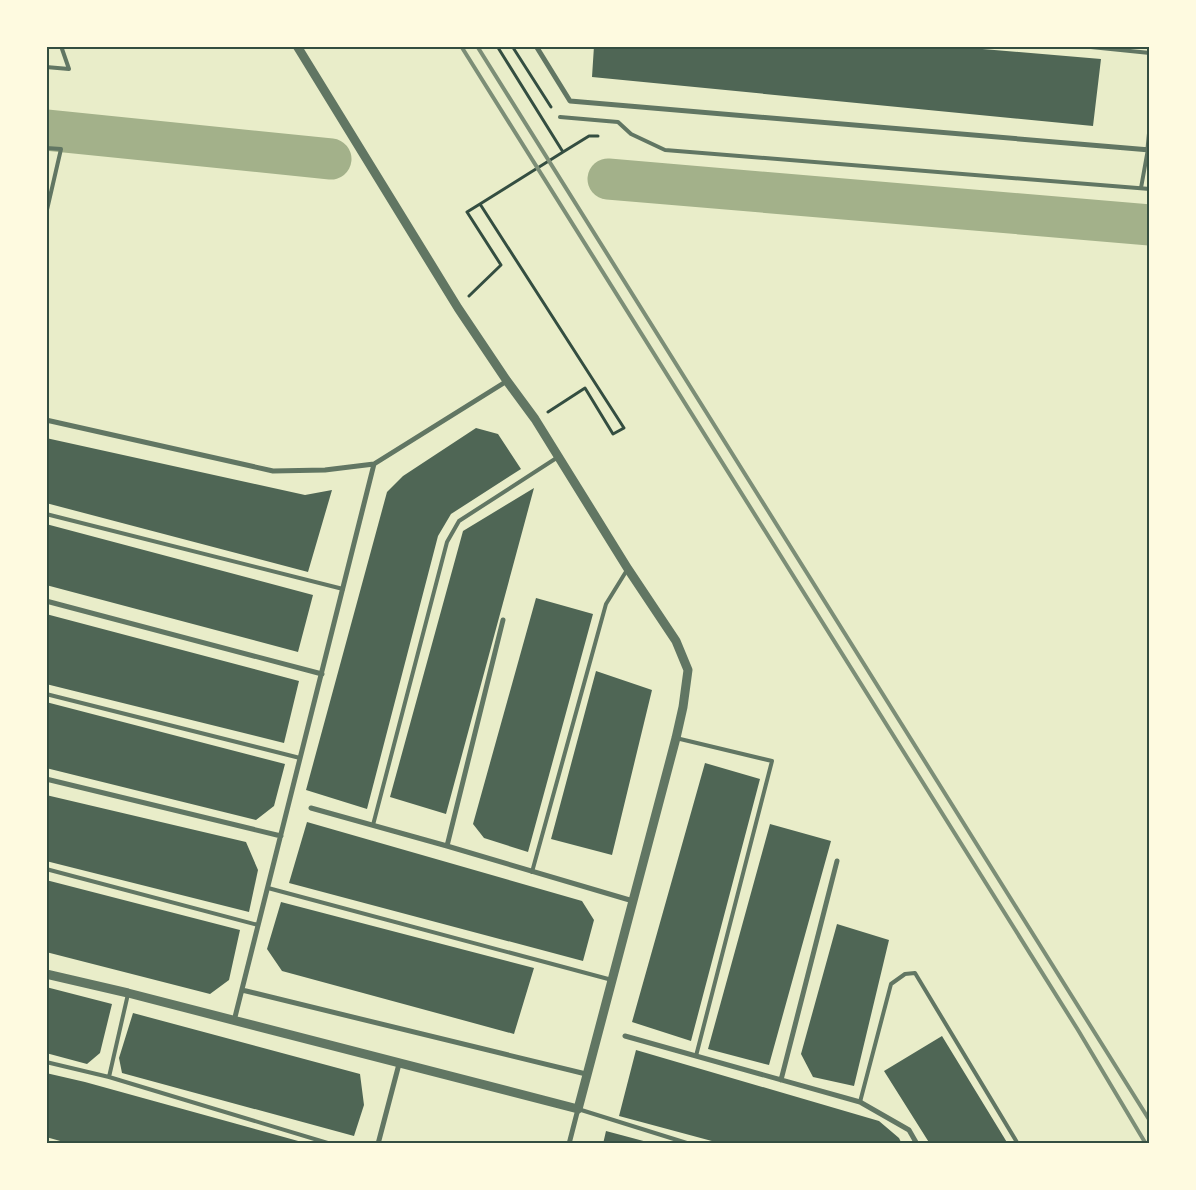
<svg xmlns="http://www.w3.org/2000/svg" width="1196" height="1190" font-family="'Fira Sans',sans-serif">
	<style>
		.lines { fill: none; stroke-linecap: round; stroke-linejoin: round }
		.river { stroke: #a3b18a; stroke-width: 41 }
		.building { fill: #4f6655 }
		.path { stroke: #344e41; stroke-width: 3 }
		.service { stroke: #617663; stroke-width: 4 }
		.minor { stroke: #617663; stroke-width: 5 }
		.tertiary { stroke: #617663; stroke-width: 9 }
		.rail { stroke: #7c8e77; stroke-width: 4 }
		.neatline { fill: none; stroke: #344e41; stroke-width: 2 }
	</style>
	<rect width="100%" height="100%" fill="#e9edc9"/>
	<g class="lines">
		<path class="river" d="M46,130l285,29
			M608,179l542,46"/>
	</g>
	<path class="building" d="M594,46h353l154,13 -8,67 -501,-49z
		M476,428l22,6 23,35 -70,45 -13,22 -71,273 -61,-19 81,-298 16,-16z
		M46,438l259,57 27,-5 -24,82 -262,-69z
		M534,488l-88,326 -56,-17 73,-266z
		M46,524l267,71 -15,57 -252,-67z
		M536,598l57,16 -65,238 -44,-14 -11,-14z
		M46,614l253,67 -15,62 -238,-59z
		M596,671l56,19 -40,165 -61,-16z
		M46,702l239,62 -11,42 -18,14 -210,-52z
		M705,763l55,16 -69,262 -59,-19z
		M46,795l200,47 12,28 -9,42 -203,-51z
		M307,822l275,79 12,19 -11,41 -294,-78z
		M770,824l61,17 -62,224 -61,-16z
		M46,880l194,50 -11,50 -19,14 -164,-42z
		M281,902l253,66 -20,66 -232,-63 -15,-22z
		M837,924l52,16 -35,146 -41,-9 -12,-23z
		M46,987l66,17 -12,49 -13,11 -41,-11z
		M133,1013l227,61 4,31 -10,31 -232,-63 -3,-15z
		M942,1036l66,108h-78l-46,-73z
		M636,1050l243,71 20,17 3,6h-179l-104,-28z
		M46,1073l39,9 224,62h-238l-25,-7z
		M606,1131l45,12v1h-48z"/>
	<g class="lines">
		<path class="path" d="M497,46l66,106 -83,52 144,224 -11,6 -28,-46 -37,24
			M512,46l39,61
			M563,152l26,-16h9
			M469,296l32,-31 -34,-53 13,-8"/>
		<path class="service" d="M1081,46l69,7
			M46,67l23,2 -8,-23
			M560,117l58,5 13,12 34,16 485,39
			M46,148l15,1 -15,65
			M1141,188l7,-39
			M46,514l297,75
			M46,694l254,64
			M676,738l96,23 -76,295
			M373,825l74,-283 12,-21 99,-64
			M46,869l212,56
			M532,872l74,-268 21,-34
			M268,888l344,92
			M46,1062l63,15 222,67
			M109,1077l19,-83
			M860,1102l31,-118 14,-10 10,-1 103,171
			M578,1109l112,35"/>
		<path class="minor" d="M536,46l34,55 580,49
			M1148,149l2,-21
			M46,420l227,51 52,-1 49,-6 133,-83
			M46,601l276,73
			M46,779l235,57
			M311,808l136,38 186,55
			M447,846l56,-226
			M242,990l344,84
			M234,1021l140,-557
			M625,1036l235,66 49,28 8,14
			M781,1080l56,-219
			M378,1144l21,-80
			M569,1144l9,-35"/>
		<path class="tertiary" d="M46,974l82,19 450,116 98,-371 7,-31 5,-37 -12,-29 -48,-72 -93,-150 -28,-38 -49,-73 -161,-262"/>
		<path class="rail" d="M461,46l617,984 68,114
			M477,46l673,1075"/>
	</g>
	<rect width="1196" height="1190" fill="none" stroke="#fefae0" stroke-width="95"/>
	<rect x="48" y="48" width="1100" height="1094" class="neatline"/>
</svg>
